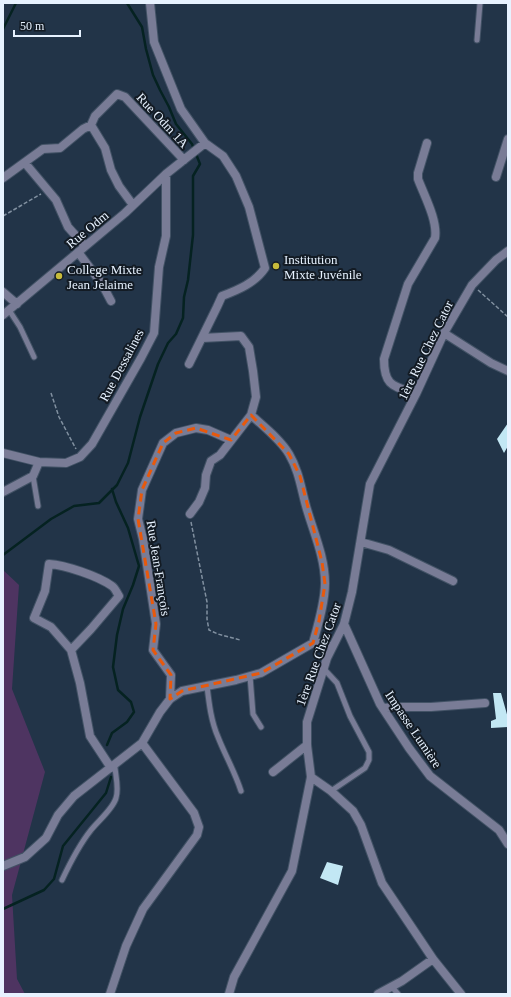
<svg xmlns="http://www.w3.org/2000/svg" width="511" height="997" font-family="'Times New Roman',serif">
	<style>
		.green { fill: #4e3461 }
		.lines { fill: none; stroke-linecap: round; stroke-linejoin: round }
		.stream { stroke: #052221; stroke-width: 2.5 }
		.building { fill: #c2e7f4 }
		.service-casing { stroke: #425265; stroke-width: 7 }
		.minor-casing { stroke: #425265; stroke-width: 10 }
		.path { stroke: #8190a0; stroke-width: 1.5; stroke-dasharray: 4 2; stroke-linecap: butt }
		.service { stroke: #797c96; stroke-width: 5 }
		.minor { stroke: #797c96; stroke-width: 8 }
		.marked { fill: none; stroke: #e8590c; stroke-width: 3; stroke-dasharray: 8 5; stroke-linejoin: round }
		.poi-dot { fill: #c7bb3b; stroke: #131b24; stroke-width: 1.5 }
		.labels { text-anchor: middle; stroke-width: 4; stroke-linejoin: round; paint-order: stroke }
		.street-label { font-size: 13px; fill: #e7f2ff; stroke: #131b24 }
		.poi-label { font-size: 13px; fill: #e7f2ff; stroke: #131b24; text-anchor: start }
	</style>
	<rect width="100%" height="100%" fill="#223448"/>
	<path class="green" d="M3,570l16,15 -7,104 33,83 -33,123 5,84 8,15h-22z"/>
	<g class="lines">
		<path class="stream" d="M3,29l13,-26
			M3,555l48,-36 23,-13 25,-3 18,-18 11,-22 12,-46 18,-53 10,-21 8,-9 7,-16 1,-21 4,-17 5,-45v-59l7,-12 -8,-20 -16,-20 -7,-17 -9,-17 -7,-15 -7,-26 -4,-22 -15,-24
			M107,745l5,-12 15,-11 7,-10 -3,-10 -13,-12 -5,-23 4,-32 6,-26 10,-24 6,-19 -11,-38 -12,-26 -4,-13
			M3,909l41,-19 10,-11 9,-33 43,-53 5,-16"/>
	</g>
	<path class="building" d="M508,423v23l-4,7 -7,-14z
		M493,693h8l7,25v9l-17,1v-7l5,-2z
		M327,862l16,4 -5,19 -18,-7z"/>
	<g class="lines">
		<defs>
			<path id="service" d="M477,40l3,-37
				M9,310l11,17 14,30
				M33,476l5,30
				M324,669l13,14 13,33 19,36v8l-4,8 -34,23
				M250,676l3,38 8,13
				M207,686c2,17 4,35 11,51 7,18 17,35 23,54
				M62,880c8,-17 17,-35 29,-50 7,-9 22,-21 25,-32 3,-9 0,-21 -1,-30h-4
				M392,987l6,7"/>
			<path id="minor" d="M150,3l4,39 27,67 24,34 18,13 13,20 13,31 16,61c-10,15 -27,22 -43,28l-5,11 -28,57
				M91,125l4,-9 22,-22 8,3 59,63
				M25,163l31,37 12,27 17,19
				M496,177l12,-38
				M3,178l40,-29 17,-1 23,-19 8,-4 14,23 6,22 8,16 14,19
				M78,252l24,32 9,17
				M3,292l14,12
				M3,315l122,-102 41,-39 39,-31
				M444,333l47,30 17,8
				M416,394c-23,-8 -32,-8 -32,-35l24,-75 27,-46c3,-17 -11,-43 -17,-59v-6l9,-30
				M251,415c13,12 29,24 38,39 10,17 12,34 17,52 7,25 19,51 19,77 0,19 -7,42 -12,60
				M3,453l36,9 27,1 14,-6 12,-13 49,-86 13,-25 5,-66 7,-31v-62
				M3,492l30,-16 6,-14
				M190,514l9,-12 6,-14 1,-13 5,-14 9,-6 31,-40 5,-18 -3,-26 -4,-24 -8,-11 -39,2
				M361,542l28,8 64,31
				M344,624l36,80 29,44 21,28 69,54 9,14
				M71,650l20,-21 28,-33c-2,-3 -4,-8 -7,-10 -14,-10 -47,-21 -63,-22l-4,27 -11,27 17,9 20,23 9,33 10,53 21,32
				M170,699l1,-24 -18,-25 3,-26 -13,-85 -5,-20 4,-29 21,-47 13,-10 20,-5 12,2 23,10
				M383,708l13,-1h35l54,-4
				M273,772l34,-27
				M311,777l20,14 22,20 8,14 21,58 51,76 28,35
				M3,866l22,-9 21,-19 12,-23 16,-19 68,-53 18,-31 10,-13 12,-8 54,-11 25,-7 52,-30h7l12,4
				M110,994l16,-48 17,-37 54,-74 2,-8 -5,-14 -52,-70
				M229,994l5,-17 58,-106 19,-94 -4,-32v-23l20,-64 17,-34 8,-32 18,-108 46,-90 28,-61 28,-48 24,-25 12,-9
				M378,994l24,-13 31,-22"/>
		</defs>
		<use href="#service" class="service-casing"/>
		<use href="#minor" class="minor-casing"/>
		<path class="path" d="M3,216l38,-22
			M478,290l30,27
			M51,393l8,24 17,32
			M191,522l16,80v17l2,11 9,4 22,6"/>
		<use href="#service" class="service"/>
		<use href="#minor" class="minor"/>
	</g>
	<path class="marked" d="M251,415l38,39 11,22 22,86 3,22 -6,37 -6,22 -52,30 -79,18 -12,8 1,-24 -18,-25 3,-26 -18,-105 4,-29 21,-47 13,-10 20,-5 35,12z"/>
	<g class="poi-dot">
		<circle cx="276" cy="266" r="4"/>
		<circle cx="59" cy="276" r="4"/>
	</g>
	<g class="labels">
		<g class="street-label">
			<text transform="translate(163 120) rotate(47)" y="5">Rue Odm 1A</text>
			<text transform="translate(87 229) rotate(-40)" y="5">Rue Odm</text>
			<text transform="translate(425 350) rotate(-64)" y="5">1ère Rue Chez Cator</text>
			<text transform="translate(121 365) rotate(-62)" y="5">Rue Dessalines</text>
			<text transform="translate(159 568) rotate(81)" y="5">Rue Jean-François</text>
			<text transform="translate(318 654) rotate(-70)" y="5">1ère Rue Chez Cator</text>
			<text transform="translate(414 729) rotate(56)" y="5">Impasse Lumière</text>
		</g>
		<g class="poi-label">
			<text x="284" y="264">Institution<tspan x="284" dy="15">Mixte Juvénile</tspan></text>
			<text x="67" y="274">College Mixte<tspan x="67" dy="15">Jean Jelaime</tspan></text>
		</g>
	</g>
	<rect width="511" height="997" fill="none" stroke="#e7f2ff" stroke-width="8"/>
	<path d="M14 30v6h66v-6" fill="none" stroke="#e7f2ff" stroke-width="2"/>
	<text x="20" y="30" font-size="12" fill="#e7f2ff" stroke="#131b24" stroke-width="3" paint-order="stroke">50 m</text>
</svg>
